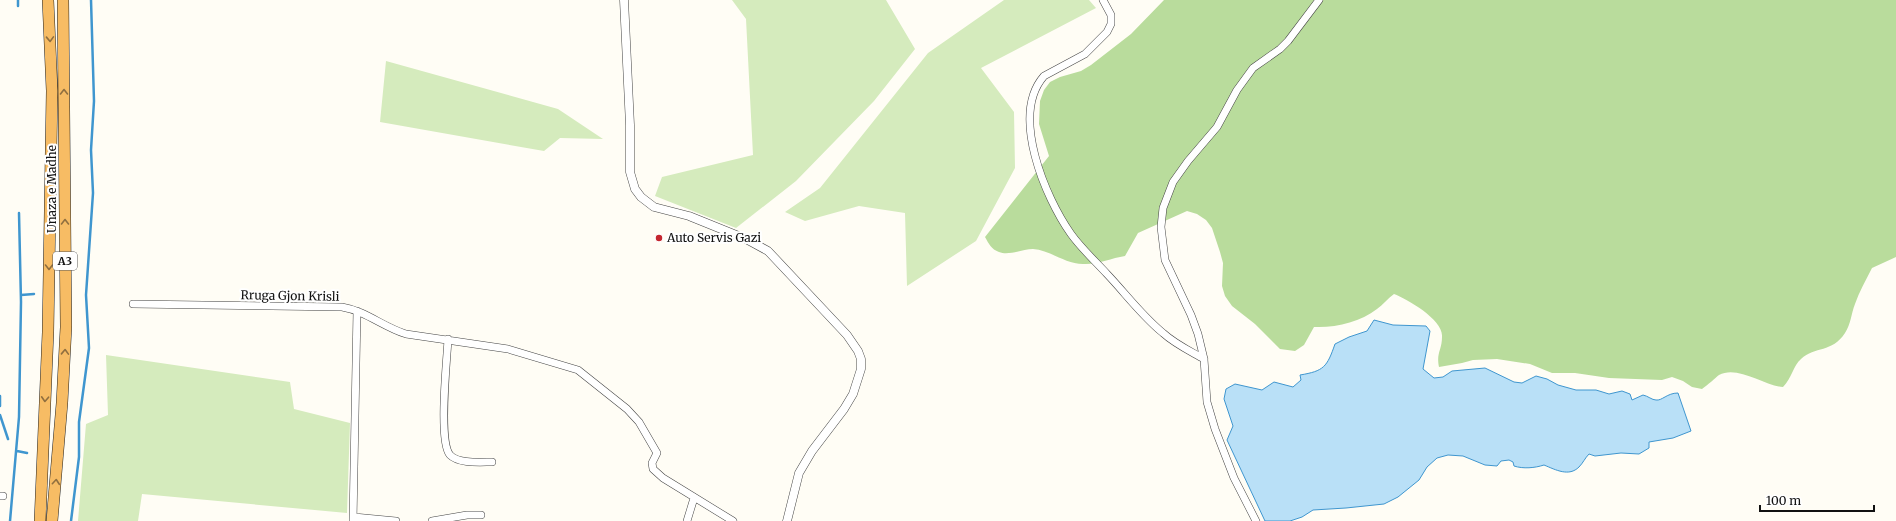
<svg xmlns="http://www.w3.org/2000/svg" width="1896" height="521" font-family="Merriweather,serif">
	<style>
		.green { fill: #d5ebbd }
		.forest { fill: #b9dc9c }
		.water { fill: #b9e0f7; stroke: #3f96cf }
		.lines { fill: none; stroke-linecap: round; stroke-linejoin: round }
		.stream { stroke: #3f96cf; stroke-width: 2.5 }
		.minor-casing { stroke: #444; stroke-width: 8 }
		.tertiary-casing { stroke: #444; stroke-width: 9 }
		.trunk-casing { stroke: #222; stroke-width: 12 }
		.minor { stroke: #fff; stroke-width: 7 }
		.tertiary { stroke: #fff; stroke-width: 8 }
		.trunk { stroke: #f7bc64; stroke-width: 11 }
		.oneway { stroke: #906f3f }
		.poi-dot { fill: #c4262e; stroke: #fff; stroke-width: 1.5 }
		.labels { text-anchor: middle; stroke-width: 4; stroke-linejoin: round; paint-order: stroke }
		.shield { fill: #fff; stroke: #585858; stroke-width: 1 }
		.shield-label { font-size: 11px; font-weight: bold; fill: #111 }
		.street-label { font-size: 12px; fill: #111; stroke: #fff }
		.poi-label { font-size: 12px; fill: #111; stroke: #fff; text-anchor: start }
	</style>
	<rect width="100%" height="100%" fill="#fffdf5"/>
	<path class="green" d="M732,0h154l29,49 -41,52 -78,80 -60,47 -81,-32 7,-19 91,-22 -7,-136z
		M1004,0h85l7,8 -115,60 33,44 1,56 -39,73 -69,45 -2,-73 -46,-7 -54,15 -20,-9 35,-24 108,-135z
		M386,61l172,48 45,30 -43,-1 -16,13 -164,-29z
		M106,355l184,27 4,27 56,14 -3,90 -205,-19 -4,27h-60l8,-97 22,-9z"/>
	<path class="forest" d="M1164,0h732v257l-24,11c-6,12 -13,24 -17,36 -4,10 -4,20 -10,29 -13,20 -30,13 -44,26 -8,7 -9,19 -18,28 -19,-1 -45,-22 -64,-12 -4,3 -11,10 -17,14l-10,-2 -9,-6 -11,-4 -10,3 -53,-2 -34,-5h-23l-22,-9 -33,-5 -24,1 -11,3 -23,4c-3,-14 3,-17 3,-30 2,-17 -35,-38 -48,-43 -6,4 -11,11 -17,15 -17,13 -41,19 -63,18l-10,18 -9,6 -15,-2 -25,-25 -23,-18 -7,-10 -3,-10 1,-23 -3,-11 -8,-24 -6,-8 -9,-6 -10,-3 -49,22 -13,23c-14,2 -28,9 -42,8 -18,0 -33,-14 -50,-15 -11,0 -24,7 -34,3 -8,-3 -10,-8 -14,-15l64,-81 -10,-32 1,-23 4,-11 6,-8 10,-5 21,-6 10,-6 40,-31z"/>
	<path class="water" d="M1374,320l19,5 33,1 4,5 -7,38 11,9 9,-1 9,-6 33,-3 29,14 8,1 14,-7 11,3 11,6 18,5h20l13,4 13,-3 8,3 2,6 11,-5c5,1 9,5 13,5 6,1 11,-7 22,-7l13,38 -18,7 -24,4v6l-10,6 -18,-1 -26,3 -6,-2c-4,4 -6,9 -10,13 -10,10 -23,3 -35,-2 -9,3 -21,4 -30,1l-1,-4 -4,-2 -8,1 -4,5 -12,-1 -22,-9 -15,-1 -11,3 -10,9 -8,13 -21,17 -14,7 -38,4 -33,2 -11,7 -12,4h-25l-38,-81 6,-14 -9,-27 2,-10 9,-5 27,6 12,-8 19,5 8,-7 -1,-5c24,-4 27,-8 35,-31l14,-7 18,-6z"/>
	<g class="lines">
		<path class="stream" d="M18,0v6
			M21,295l13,-1
			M0,396v10
			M0,415l8,24
			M17,451l10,2
			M10,521l9,-104 2,-115 -2,-89
			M71,521l8,-64v-35l10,-74 -3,-53 7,-102 -2,-43 3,-49 -3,-101"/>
		<defs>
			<path id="minor" d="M1103,0l8,15v9l-4,8 -22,22 -41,22c-34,39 1,121 27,158 10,14 24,27 36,40 19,20 35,42 56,59 12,11 27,18 41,26
				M133,304l209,3c24,4 41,20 64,27l102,15 70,21 49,39 12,13 18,31 -5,10 1,6 10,9 70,43
				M448,339c-1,21 -10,102 2,116 9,9 30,7 42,7
				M0,496h3
				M354,517l42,4
				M353,521l4,-210
				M432,521l35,-6h14
				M687,521l7,-23
				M1256,521l-22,-43 -19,-49 -8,-27 -3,-43 -6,-25 -7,-19 -26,-55 -4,-33 2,-19 10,-26 15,-21 29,-34 20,-37 16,-22 27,-19 8,-8 31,-41"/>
			<path id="tertiary" d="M624,0l6,125v47l5,17 6,8 13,10 35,9 57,23 22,12 79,84 11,16 3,8v10l-8,25 -9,15 -32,42 -13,22 -12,48"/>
			<path id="trunk" d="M40,521l8,-189 4,-241 -4,-91
				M52,521l10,-118 4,-76 -3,-327"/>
		</defs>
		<use href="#minor" class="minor-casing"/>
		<use href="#tertiary" class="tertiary-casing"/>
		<use href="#trunk" class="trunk-casing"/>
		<use href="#minor" class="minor"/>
		<use href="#tertiary" class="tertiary"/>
		<use href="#trunk" class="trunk"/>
	</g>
	<defs><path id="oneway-chevron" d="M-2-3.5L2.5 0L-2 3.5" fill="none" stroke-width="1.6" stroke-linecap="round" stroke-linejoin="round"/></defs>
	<g class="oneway">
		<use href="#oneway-chevron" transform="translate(50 39) rotate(88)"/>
		<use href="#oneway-chevron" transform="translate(64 92) rotate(-90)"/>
		<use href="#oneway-chevron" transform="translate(65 222) rotate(-90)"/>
		<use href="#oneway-chevron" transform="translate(49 267) rotate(90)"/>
		<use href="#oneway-chevron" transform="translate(65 352) rotate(-88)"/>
		<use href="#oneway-chevron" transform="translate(45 399) rotate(93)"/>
		<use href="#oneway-chevron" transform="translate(56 482) rotate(-85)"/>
	</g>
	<circle class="poi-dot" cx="659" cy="238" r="4"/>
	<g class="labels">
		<rect class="shield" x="53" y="252" width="24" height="18" rx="3"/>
		<g class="shield-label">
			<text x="65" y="265">A3</text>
		</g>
		<g class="street-label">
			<text transform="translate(52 189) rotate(-90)" y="4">Unaza e Madhe</text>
			<text transform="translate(290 296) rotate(1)" y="4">Rruga Gjon Krisli</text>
		</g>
		<g class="poi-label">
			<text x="667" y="242">Auto Servis Gazi</text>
		</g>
	</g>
	<path d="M1760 505v6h114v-6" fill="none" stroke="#111111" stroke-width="2"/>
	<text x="1766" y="505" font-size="12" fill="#111111" stroke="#ffffff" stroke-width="3" paint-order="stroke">100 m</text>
</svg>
